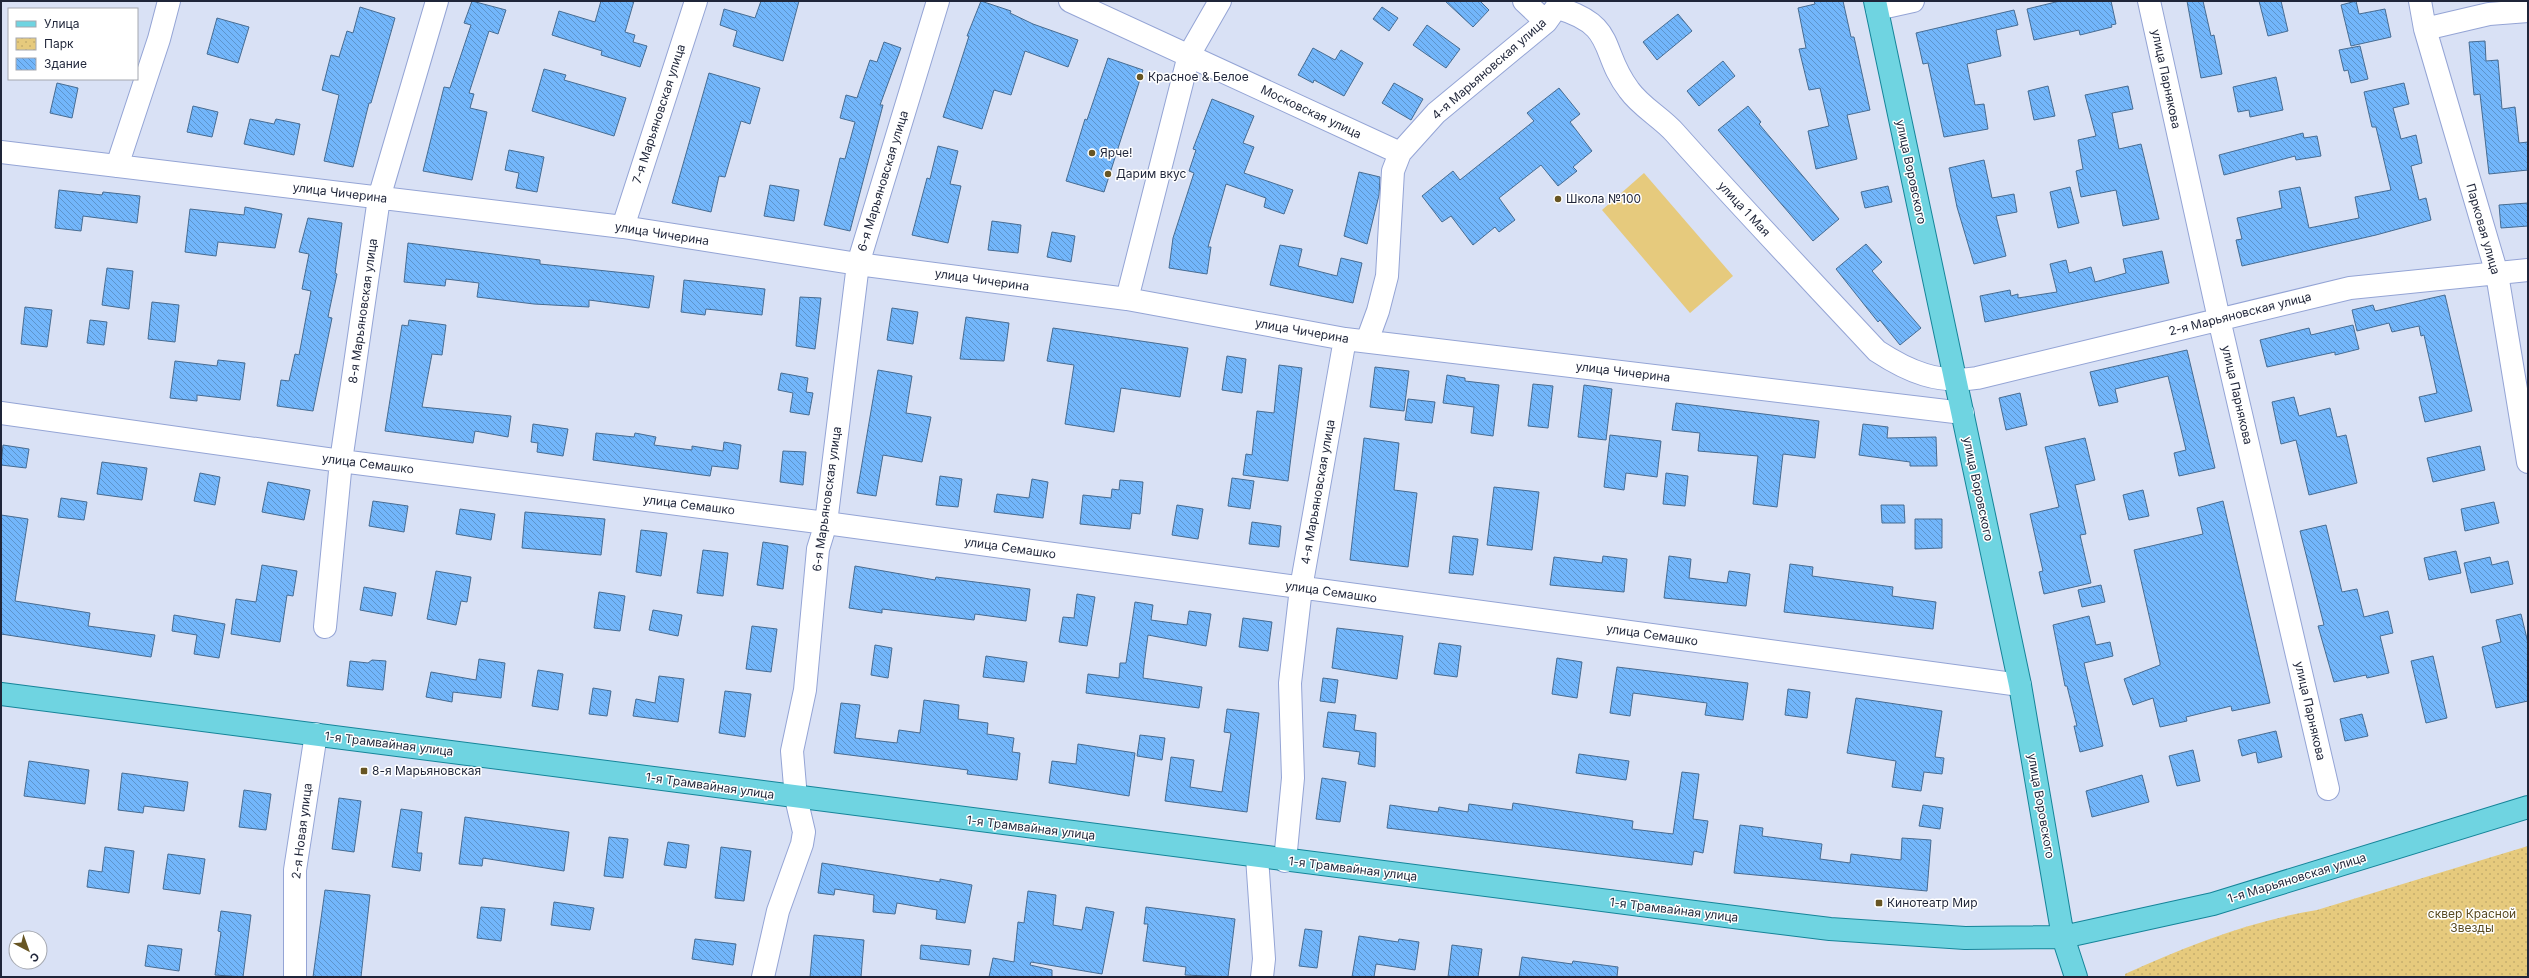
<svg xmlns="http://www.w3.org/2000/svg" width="2529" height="978" font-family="Inter,sans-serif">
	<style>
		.park { fill: url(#park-dots) }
		.pitch { fill: #e6ca7d }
		.building { fill: url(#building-back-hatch); stroke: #476c92 }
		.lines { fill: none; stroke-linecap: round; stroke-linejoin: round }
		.minor-casing { stroke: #94a4d5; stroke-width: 24 }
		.major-casing { stroke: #158499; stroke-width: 24 }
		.minor { stroke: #fff; stroke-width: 22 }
		.major { stroke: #6fd4e1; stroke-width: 22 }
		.poi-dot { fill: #675523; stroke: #fff; stroke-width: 1.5 }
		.labels { text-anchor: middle; stroke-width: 3; stroke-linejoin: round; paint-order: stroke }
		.street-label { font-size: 12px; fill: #1f2539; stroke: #fff }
		.poi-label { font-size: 12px; fill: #1f2539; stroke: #fff; text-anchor: start }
		.park-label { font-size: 12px; fill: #584a22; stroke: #fff }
	</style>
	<defs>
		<pattern id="park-dots" width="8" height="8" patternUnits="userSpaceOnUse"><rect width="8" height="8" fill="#e6ca7d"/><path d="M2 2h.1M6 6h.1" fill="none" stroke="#c5ad6d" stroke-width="1.8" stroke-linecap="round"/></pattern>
		<pattern id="building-back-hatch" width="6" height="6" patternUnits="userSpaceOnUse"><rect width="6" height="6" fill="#72b6fb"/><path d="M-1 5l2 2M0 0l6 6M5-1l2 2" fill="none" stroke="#5d94cc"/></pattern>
	</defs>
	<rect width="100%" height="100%" fill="#d9e1f5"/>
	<path class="park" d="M2528,846v131h-403v-3c61,-28 125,-53 192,-64z"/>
	<path class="pitch" d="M1644,173l89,103 -43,37 -88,-103z"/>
	<path class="building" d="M472,1l34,9 -8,24 -9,-3 -20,62 5,1 -4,14 17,4 -15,68 -49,-9 21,-84 6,1 21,-63 -7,-2z
		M601,1h33l-9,31 10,3 -2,7 14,4 -7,21 -39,-12 1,-4 -50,-16 7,-24 36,11z
		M761,1h38l-16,60 -50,-15 4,-15 -17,-6 4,-16 31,9z
		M981,1l30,10 -1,2 23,11 45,16 -10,27 -43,-16 -14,44 -17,-5 -12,39 -39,-12 26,-81h-2z
		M1445,1h35l9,9 -16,17z
		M1814,1h29l8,36h3l16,73 -23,5 10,44 -41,10 -8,-38 21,-5 -9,-38 -11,2 -10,-41 7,-1 -8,-40 17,-4z
		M2060,1h51l5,23 -5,1 1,2 -32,8 -1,-5 -45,10 -7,-31z
		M2187,1h16l8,35 3,-1 8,39 -21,4z
		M2259,1h22l7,30 -20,5z
		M2356,1l3,13 26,-5 6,28 -40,9 -10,-41z
		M360,7l35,11 -24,85h-2l-16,64 -29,-6 15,-66 -17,-5 9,-35 8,2 8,-26 6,2z
		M1382,7l16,11 -9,13 -16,-12z
		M2014,10l4,15 -22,5 5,26 -34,8 8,41 9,-1 4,25 -44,8 -16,-74 -5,1 -7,-31z
		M1678,14l14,17 -35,29 -14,-18z
		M217,18l32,9 -11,36 -31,-9z
		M1427,25l33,24 -14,19 -33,-23z
		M2485,41l1,20 12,-1 4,49 13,-2 4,36 9,-1v28l-39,4 -9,-80 -6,1 -5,-53z
		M884,42l17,6 -21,57h3l-33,126 -26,-6 16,-67 5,1 10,-37 -15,-4 6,-23 11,3 13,-38 7,2z
		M2360,46l8,33 -17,4 -3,-13 -4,1 -5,-21z
		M1313,48l22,12 6,-10 22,13 -19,33 -30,-16 -1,3 -15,-8z
		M1108,58l35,12 -39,122 -38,-11 19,-62 2,1z
		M1723,61l12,15 -36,30 -12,-15z
		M544,69l22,6 -2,5 62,18 -12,38 -82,-25z
		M709,73l51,15 -10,36 -9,-3 -16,56 -6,-1 -8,36 -39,-9z
		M2276,77l7,33 -33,7 -1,-7 -11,2 -5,-25z
		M57,83l21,5 -6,30 -22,-5z
		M1394,83l29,16 -12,21 -29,-17z
		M2404,83l5,21 -16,4 8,31 15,-4 6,28 -11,3 8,34 7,-2 5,22 -55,15 -134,31 -6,-26 6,-1 -5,-21 45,-10 -3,-17 21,-4 9,41 50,-10 -4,-21 36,-7 -15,-63h-4l-8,-35z
		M2048,86l7,30 -21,4 -6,-29z
		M2128,86l5,23 -21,4 7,36 22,-5 18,75 -36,7 -7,-36 -35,7 -5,-26 7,-2 -5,-29 18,-4 -11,-41z
		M1559,88l21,26 -10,8 22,29 -19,16 4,4 -19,15 -17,-21 -42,33 16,22 -16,12 -4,-5 -22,18 -22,-29 -9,6 -20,-26 31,-25 7,9 74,-59 -7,-8z
		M1212,99l42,17 -11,27 11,4 -10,26 49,17 -9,24 -20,-7 2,-9 -40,-14 -18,63h3l-4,27 -38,-6 4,-30 21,-65 -5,-2 7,-21 -3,-1z
		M193,106l25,6 -6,25 -25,-5z
		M1748,106l13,16 -2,2 80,95 -26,22 -95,-111z
		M250,119l24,5 2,-5 24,5 -6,31 -50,-11z
		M2303,133l1,5 13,-2 4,20 -25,4 -1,-4 -71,19 -5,-20z
		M938,146l20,5 -8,33 11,2 -13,57 -36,-8 15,-57 3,1z
		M509,150l35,7 -7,35 -21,-4 3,-15 -14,-3z
		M1984,160l8,38 22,-4 3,18 -21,4 10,40 -32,8 -17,-57 -8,-39z
		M1359,172l21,5 -1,18 -12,49 -23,-8z
		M770,185l29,5 -5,31 -30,-5z
		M1888,186l4,16 -27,6 -4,-16z
		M2070,187l9,36 -21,5 -8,-36z
		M59,190l43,5 1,-3 37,4 -3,27 -54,-7 -2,15 -26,-3z
		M2528,203v23l-27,2 -2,-23z
		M245,207l37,7 -7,34 -57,-6 -2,14 -31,-4 5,-43 54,6z
		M308,218l34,5 -7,50 2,1 -9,43 4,1 -19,93 -36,-5 4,-26 8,1 6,-27 4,1 12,-64 -9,-2 7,-35 -10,-2z
		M992,221l29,4 -3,28 -30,-3z
		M1052,232l23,4 -4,26 -24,-5z
		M408,243l132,17v4l114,12 -5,32 -60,-8v7l-55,-3 -57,-7 2,-14 -33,-4 -1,7 -41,-4z
		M1866,244l16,18 -10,9 49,57 -21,17 -20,-25 -2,2 -42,-53z
		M1280,245l22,4 -4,17 39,10 4,-18 21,5 -9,40 -83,-18z
		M2162,251l7,32 -184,39 -5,-26 30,-6 1,6 7,-2v4l39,-6 -7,-28 16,-4 3,13 22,-6 4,15 31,-9 -3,-14z
		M107,268l26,3 -4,38 -27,-4z
		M684,280l81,9 -3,26 -56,-6 -1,6 -24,-3z
		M2445,295l27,116 -47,11 -6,-25 18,-4 -13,-58 -3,1 -2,-10 -27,6 -3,-9 -32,8 -5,-21 21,-5 2,6z
		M800,297l21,1 -6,51 -19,-3z
		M152,302l27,3 -4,37 -27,-3z
		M25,307l27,3 -5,37 -26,-3z
		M892,308l26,4 -5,32 -26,-4z
		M966,317l43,6 -5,38 -44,-2z
		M90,320l17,2 -3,23 -17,-2z
		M409,320l37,5 -4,30 -10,-1 -10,53 89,9 -3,21 -33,-6 -2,12 -88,-12 17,-106 6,1z
		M2353,325l6,24 -24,6v-3l-68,15 -7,-27 49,-12 2,7z
		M1053,328l135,20 -8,49 -59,-9 -7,44 -49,-8 9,-59 -27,-4z
		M2187,350l28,118 -36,8 -5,-23 12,-3 -18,-74 -53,13 3,13 -19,4 -9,-34z
		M1227,356l19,3 -4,34 -20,-3z
		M218,360l27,3 -5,37 -43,-5v6l-27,-3 5,-37 42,5z
		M1279,365l23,3 -14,113 -45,-6 3,-21 6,1 5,-44 17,2z
		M1375,367l34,4 -5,40 -34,-4z
		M878,370l34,6 -6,37 25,4 -9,45 -39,-7 -7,41 -19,-3z
		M781,373l27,5 -2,14 7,1 -4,22 -19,-3 3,-19 -15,-3z
		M1447,375l18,3v3l34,4 -6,51 -22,-3 3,-26 -31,-4z
		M1533,384l20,2 -5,42 -20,-2z
		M1584,385l28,4 -6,51 -28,-3z
		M2020,393l7,32 -21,5 -7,-32z
		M2294,397l5,19 31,-8 7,29 9,-2 11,48 -48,12 -13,-55 -15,4 -9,-42z
		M1408,399l27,3 -3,21 -27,-3z
		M1676,403l143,18 -4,37 -32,-4 -6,53 -24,-3 5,-48 -60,-5 2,-18 -28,-3z
		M533,424l35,5 -5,27 -26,-4 1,-9 -7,-1z
		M1863,424l25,3 -1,11 49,-1 1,29h-27v-4l-51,-7z
		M596,433l38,4 1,-4 21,4 -2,8 38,5v-4l31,5 1,-9 17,3 -3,24 -26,-3 -2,10 -117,-16z
		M1610,435l51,6 -4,36 -31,-4 -2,17 -20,-3z
		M1364,438l35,5 -5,47 23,3 -9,74 -58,-7z
		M2085,438l10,42 -20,5 11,49 -6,1 11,48 -47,11 -5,-22 4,-1 -13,-57 29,-7 -14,-60z
		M3,445l26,4 -3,19 -25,-3z
		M2480,446l5,24 -52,12 -6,-24z
		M783,451l23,1 -3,33 -23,-3z
		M102,462l45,6 -5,32 -45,-6z
		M200,473l20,4 -5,28 -21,-4z
		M1666,473l22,3 -3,30 -22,-2z
		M940,476l22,3 -4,28 -22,-2z
		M1232,478l22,3 -4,28 -22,-3z
		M1032,479l16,3 -5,36 -49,-6 3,-18 32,4z
		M1120,480l23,2 -3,32 -8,-1 -2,16 -50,-5 3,-29 28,3 1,-9 7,1z
		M268,482l42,8 -6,30 -42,-8z
		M1494,487l45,5 -7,58 -45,-5z
		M2143,490l6,26 -20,4 -6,-25z
		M61,498l26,4 -3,18 -26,-3z
		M373,501l35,5 -4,26 -35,-6z
		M2223,501l47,202 -38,8 -1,-5 -45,11 1,4 -27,6 -7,-29 -20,7 -9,-26 36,-14v-2l-26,-113 69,-16 -6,-26z
		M2494,502l5,21 -34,8 -4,-22z
		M1177,505l26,4 -5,30 -26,-4z
		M1881,505h23l1,18h-23z
		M460,509l35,5 -4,26 -35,-6z
		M525,512l80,7 -4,36 -79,-7z
		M1,515l27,4 -13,82 75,12 -2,13 67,9 -4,22 -150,-23z
		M1915,519h27v29l-27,1z
		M1252,522l29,4 -2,21 -30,-3z
		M2326,525l16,67 15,-3 7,28 24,-6 5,22 -13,3 9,37 -22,5 -1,-3 -32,7 -16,-56 6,-1 -24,-94z
		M641,530l26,3 -6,43 -25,-4z
		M1453,536l25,3 -5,36 -24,-2z
		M763,542l25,4 -5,43 -26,-4z
		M703,550l25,3 -5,43 -26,-3z
		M2456,551l5,22 -32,7 -5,-22z
		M1603,556l24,3 -3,33 -74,-7 4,-28 48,6z
		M1669,556l22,3 -2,19 38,5 2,-12 21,3 -4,32 -82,-8z
		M2490,557l2,8 16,-4 5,23 -42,9 -7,-30z
		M1790,564l23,3 -1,9 81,11 -1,9 44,6 -3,27 -149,-17z
		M262,565l35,6 -4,25 -6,-1 -7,47 -49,-8 5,-35 20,3z
		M855,566l80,14 1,-3 94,12 -4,32 -51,-7 -1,6 -92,-11v4l-33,-5z
		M436,571l35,6 -4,25 -6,-1 -5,24 -29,-6z
		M2101,585l4,17 -23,5 -4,-17z
		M364,587l32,6 -4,23 -32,-6z
		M599,592l26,4 -5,35 -26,-3z
		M1077,594l18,3 -8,49 -28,-4 4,-25 11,1z
		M1135,602l18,3 -2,15 36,5 2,-14 22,3 -5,32 -58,-11 -4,31 -1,12 59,9 -3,21 -113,-15 2,-19 31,4 1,-15h6z
		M653,610l29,5 -4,21 -29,-6z
		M2521,614l7,29v58l-32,7 -14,-61 19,-5 -5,-22z
		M174,615l51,9 -6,34 -25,-4 3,-19 -25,-4z
		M2089,616l7,29 14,-3 3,14 -29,7 19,83 -23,6 -6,-26h3l-10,-40h-2l-12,-61z
		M1243,618l29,4 -4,29 -29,-4z
		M752,626l25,3 -6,43 -25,-3z
		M1337,628l66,8 -6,43 -65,-11z
		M1439,643l22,3 -4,31 -23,-3z
		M875,645l17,3 -4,30 -17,-3z
		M986,656l41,6 -3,20 -41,-5z
		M2433,656l14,62 -21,5 -15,-62z
		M1557,658l25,4 -5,36 -25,-4z
		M479,659l26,4 -4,35 -48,-6 -1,10 -26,-5 5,-25 45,8z
		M372,660l14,1 -3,29 -36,-4 3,-25 18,2z
		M1617,667l131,16 -5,37 -38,-5 2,-12 -74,-10 -3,23 -20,-3z
		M538,670l25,4 -5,36 -26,-4z
		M659,676l25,3 -6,43 -45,-6 3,-17 19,4z
		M1323,678l15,2 -3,23 -15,-2z
		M593,688l18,3 -4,25 -18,-2z
		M1788,689l22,3 -3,26 -22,-3z
		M725,691l26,3 -6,43 -26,-4z
		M1856,698l86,13 -7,46 9,1 -2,16 -18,-2 -3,19 -29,-4 4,-26 -49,-8z
		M924,700l35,5 -1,14 30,4 -1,11 27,4 -2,14 8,1 -3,27 -50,-6 1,-4 -134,-17 7,-50 19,2 -5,33 42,5 2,-13 21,3z
		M1227,709l32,4 -12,99 -82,-11 6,-44 23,3 -4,27 32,5 9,-59 -7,-1z
		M1328,712l28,3 -2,15 22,3 -1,34 -17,-3 2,-12 -37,-5z
		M2362,714l6,22 -23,5 -5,-22z
		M2276,731l6,26 -24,6 -2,-11 -14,4 -4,-16z
		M1140,735l25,3 -3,22 -25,-4z
		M1078,744l57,9 -6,43 -80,-13 3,-22 24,3z
		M2193,750l7,31 -23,5 -8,-30z
		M1579,754l50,7 -3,19 -50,-7z
		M29,761l60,9 -4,34 -61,-8z
		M1682,772l17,2 -6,45 15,2 -5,32 -9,-2 -2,14 -305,-37 3,-23 48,7 1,-5 29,5 1,-8 43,6 1,-7 120,18 -1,8 41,5z
		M122,773l66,9 -4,29 -40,-5 -1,7 -25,-3z
		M2142,775l7,27 -57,15 -6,-26z
		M1322,778l24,4 -6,40 -24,-3z
		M244,790l27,4 -5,36 -27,-3z
		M339,798l22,3 -7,51 -22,-3z
		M1923,805l20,3 -3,21 -21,-3z
		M401,809l21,3 -5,41h5l-2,18 -28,-4z
		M465,817l104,15 -5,39 -81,-13 -1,8 -23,-2z
		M1740,825l23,3 -1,8 60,8 -2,15 30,4 1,-9 50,6 1,-22 29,2 -4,51 -193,-18z
		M609,837l19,2 -5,39 -19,-2z
		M668,842l21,3 -3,23 -22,-3z
		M105,847l29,4 -5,42 -42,-6 2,-17 13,2z
		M721,847l30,4 -7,50 -29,-3z
		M168,854l37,5 -5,35 -37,-5z
		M822,863l118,19v-3l32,6 -7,38 -29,-4 1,-9 -40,-7 -2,11 -22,-2 1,-17 -39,-6 -1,6 -16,-2z
		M325,890l45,5 -9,82h-48z
		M1028,891l28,4 -3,30 29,5 4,-23 28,5 -12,62 -71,-12 -1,3 22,5v7h-63l4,-19 21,4 4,-40 6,1z
		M554,902l40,6 -4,22 -39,-5z
		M481,907l24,2 -4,32 -24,-3z
		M1146,907l89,12 -7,58 -43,-2 1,-8 -43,-6 5,-37h-4z
		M221,911l30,4 -8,62 -28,-2 6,-43 -3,-1z
		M1305,929l17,2 -5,37 -18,-2z
		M814,935l50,5 -3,37h-51z
		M1359,936l39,6 1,-3 20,3 -4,28 -39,-6 -2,13h-22z
		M695,939l41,5 -3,21 -41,-6z
		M148,945l34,4 -3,22 -34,-5z
		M921,945l50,5 -2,15 -49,-6z
		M1452,945l30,4 -4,28h-30z
		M1522,957l50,7 1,-3 45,6 -1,10h-98z"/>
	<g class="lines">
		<defs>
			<path id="minor" d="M1070,1l330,152
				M1524,1l22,21
				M2149,1l70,318 109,470
				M2420,1l5,28 72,245 31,188
				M1558,8c60,18 41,43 71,82 12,17 33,28 46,43 66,74 134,145 202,218 32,21 61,33 100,27l373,-90 178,-18
				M1877,9l36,-8
				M2425,29l64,-15 39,-3
				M1,152l622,75 235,37 269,35 218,40 618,74
				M117,166l42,-127 10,-38
				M623,227l73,-226
				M1127,299l62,-244 31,-54
				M1367,341l11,-30 9,-35 6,-105 7,-18 36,-40 110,-91 15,-21
				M1,413l340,48 485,62 1194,162
				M325,627l16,-166 38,-263 58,-197
				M1257,857l7,102 -2,18
				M1285,861l8,-83 -3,-95 11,-95 44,-249
				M295,977v-107l21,-136
				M763,977l15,-66 24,-67 2,-12 -8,-34 -4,-47 13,-61 13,-141 8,-26 32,-259 80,-263"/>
			<path id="major" d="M1875,1l145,684 43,252 13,40
				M1,694l1756,226 73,9 135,9 98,-1 150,-33 315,-97"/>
		</defs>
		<use href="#minor" class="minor-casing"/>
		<use href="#major" class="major-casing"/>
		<use href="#minor" class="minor"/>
		<use href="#major" class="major"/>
	</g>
	<g class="poi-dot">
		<circle cx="1140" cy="77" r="4"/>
		<circle cx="1092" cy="153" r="4"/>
		<circle cx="1108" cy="174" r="4"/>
		<circle cx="1558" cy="199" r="4"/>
		<rect x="360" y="767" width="8" height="8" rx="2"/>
		<rect x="1875" y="899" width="8" height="8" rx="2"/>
	</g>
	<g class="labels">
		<g class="street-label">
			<text transform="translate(1489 69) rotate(-41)" y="4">4-я Марьяновская улица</text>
			<text transform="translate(2166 79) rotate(78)" y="4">улица Парнякова</text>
			<text transform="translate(1311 112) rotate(25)" y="4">Московская улица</text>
			<text transform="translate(659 114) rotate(-72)" y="4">7-я Марьяновская улица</text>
			<text transform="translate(1911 172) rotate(78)" y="4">улица Воровского</text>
			<text transform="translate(883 181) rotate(-73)" y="4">6-я Марьяновская улица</text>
			<text transform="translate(340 193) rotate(7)" y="4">улица Чичерина</text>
			<text transform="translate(1744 209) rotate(47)" y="4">улица 1 Мая</text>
			<text transform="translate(2483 229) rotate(74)" y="4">Парковая улица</text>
			<text transform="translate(662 234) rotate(9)" y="4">улица Чичерина</text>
			<text transform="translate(982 280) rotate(8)" y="4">улица Чичерина</text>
			<text transform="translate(363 311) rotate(-82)" y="4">8-я Марьяновская улица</text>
			<text transform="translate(2240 314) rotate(-14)" y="4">2-я Марьяновская улица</text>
			<text transform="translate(1302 331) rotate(10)" y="4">улица Чичерина</text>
			<text transform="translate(1623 372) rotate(7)" y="4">улица Чичерина</text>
			<text transform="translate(2237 395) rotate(77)" y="4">улица Парнякова</text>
			<text transform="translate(368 464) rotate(7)" y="4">улица Семашко</text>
			<text transform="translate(1978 489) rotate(78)" y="4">улица Воровского</text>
			<text transform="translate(1318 492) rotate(-80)" y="4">4-я Марьяновская улица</text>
			<text transform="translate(827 499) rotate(-82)" y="4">6-я Марьяновская улица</text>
			<text transform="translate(689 505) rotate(7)" y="4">улица Семашко</text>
			<text transform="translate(1010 548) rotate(8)" y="4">улица Семашко</text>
			<text transform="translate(1331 592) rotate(8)" y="4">улица Семашко</text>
			<text transform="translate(1652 635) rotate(8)" y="4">улица Семашко</text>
			<text transform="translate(2310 711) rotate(77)" y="4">улица Парнякова</text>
			<text transform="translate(389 744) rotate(7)" y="4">1-я Трамвайная улица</text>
			<text transform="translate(710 786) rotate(8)" y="4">1-я Трамвайная улица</text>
			<text transform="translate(2041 806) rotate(80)" y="4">улица Воровского</text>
			<text transform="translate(1031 828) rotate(7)" y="4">1-я Трамвайная улица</text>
			<text transform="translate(302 831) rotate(-83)" y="4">2-я Новая улица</text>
			<text transform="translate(1353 869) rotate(7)" y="4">1-я Трамвайная улица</text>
			<text transform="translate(2297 878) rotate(-17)" y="4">1-я Марьяновская улица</text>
			<text transform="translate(1674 910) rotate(7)" y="4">1-я Трамвайная улица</text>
		</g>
		<g class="poi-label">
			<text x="1148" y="81">Красное &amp; Белое</text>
			<text x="1100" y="157">Ярче!</text>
			<text x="1116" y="178">Дарим вкус</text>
			<text x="1566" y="203">Школа №100</text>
			<text x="372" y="775">8-я Марьяновская</text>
			<text x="1887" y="907">Кинотеатр Мир</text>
		</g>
		<g class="park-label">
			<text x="2472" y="918">сквер Красной<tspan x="2472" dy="14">Звезды</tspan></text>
		</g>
	</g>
	<rect width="2529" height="978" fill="none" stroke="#1f2539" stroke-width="4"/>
	<rect x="8" y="8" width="130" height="72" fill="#ffffff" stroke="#a5a8b0"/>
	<rect x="16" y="21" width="20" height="6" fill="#6fd4e1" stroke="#a5a8b0"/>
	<text x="44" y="28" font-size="12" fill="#1f2539">Улица</text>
	<rect x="16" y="38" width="20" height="12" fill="url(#park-dots)" stroke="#a5a8b0"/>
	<text x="44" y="48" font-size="12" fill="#1f2539">Парк</text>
	<rect x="16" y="58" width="20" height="12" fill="url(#building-back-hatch)" stroke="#a5a8b0"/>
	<text x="44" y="68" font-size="12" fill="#1f2539">Здание</text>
	<g transform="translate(28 950) rotate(139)"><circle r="19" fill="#ffffff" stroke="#a5a8b0"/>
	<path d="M0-3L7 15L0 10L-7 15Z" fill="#675523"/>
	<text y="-6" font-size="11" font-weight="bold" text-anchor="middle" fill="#1f2539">С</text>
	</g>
</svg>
